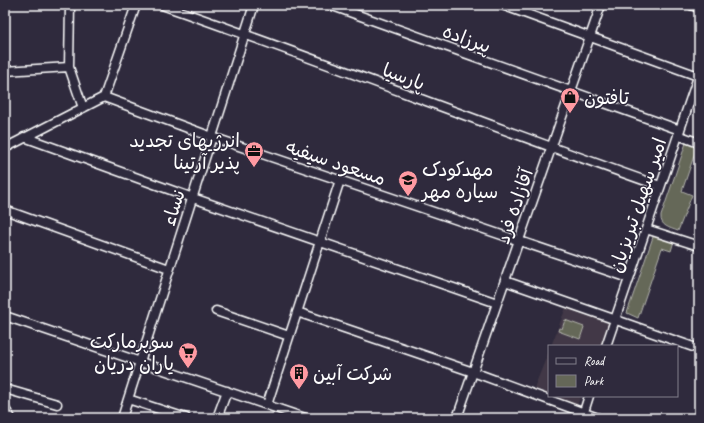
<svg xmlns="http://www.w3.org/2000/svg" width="704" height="423" font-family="Caveat,'Playpen Sans Arabic',sans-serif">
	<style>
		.built { fill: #423946 }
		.green { fill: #656758; stroke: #b2b3ac }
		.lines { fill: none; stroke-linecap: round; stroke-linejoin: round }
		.minor-casing { stroke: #fff; stroke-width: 11 }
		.minor { stroke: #2f2a3d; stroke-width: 8 }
		.labels { text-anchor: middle; stroke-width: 3; stroke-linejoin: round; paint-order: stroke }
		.street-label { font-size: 19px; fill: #fff; stroke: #2f2a3d }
		.poi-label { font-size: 19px; fill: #fff; stroke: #2f2a3d; text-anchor: start }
	</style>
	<rect width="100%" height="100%" fill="#2f2a3d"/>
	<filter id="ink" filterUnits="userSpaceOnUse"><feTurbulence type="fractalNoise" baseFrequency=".025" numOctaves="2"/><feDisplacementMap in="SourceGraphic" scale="8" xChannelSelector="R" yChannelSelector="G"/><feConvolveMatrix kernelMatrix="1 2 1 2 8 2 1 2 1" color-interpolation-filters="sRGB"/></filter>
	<g filter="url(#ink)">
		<path class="built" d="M567,305l44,15 -8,26h-52z
			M549,351v43l-15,-6z
			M555,396h26l-4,9z"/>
		<path class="green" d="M686,143l11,4 -15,44 10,4 -14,36c-8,-3 -18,-5 -17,-15z
			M654,234l20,7 -3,10 -9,-3 -24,70 -11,-5z
			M565,320l19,7 -4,12 -22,-8 1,-3 3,1z"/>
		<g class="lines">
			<defs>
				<path id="minor" d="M70,5l-1,62 14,41
					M162,5c167,58 332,123 498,181
					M330,5l350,125
					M502,5l196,71
					M691,5l8,3
					M5,71l64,-4
					M104,97l108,40 417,141
					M678,135l21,8
					M24,137l169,61 304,105
					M5,148l99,-51 32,-92
					M5,210l164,59
					M646,229l53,17
					M505,281l194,68
					M216,311l73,25
					M297,312l176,60 125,46
					M5,316l300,102
					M606,346l93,-272
					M5,389l52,15
					M128,399l58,19
					M267,405l73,-225
					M5,409l6,9
					M122,418l132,-413
					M217,418l10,-27
					M457,418l144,-413
					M582,418l7,-22"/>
			</defs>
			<use href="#minor" class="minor-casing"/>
			<use href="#minor" class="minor"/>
		</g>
	</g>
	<defs>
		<symbol id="shop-pin" viewBox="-11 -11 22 30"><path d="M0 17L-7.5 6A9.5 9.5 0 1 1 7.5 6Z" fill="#ff9aa2" stroke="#2f2a3d"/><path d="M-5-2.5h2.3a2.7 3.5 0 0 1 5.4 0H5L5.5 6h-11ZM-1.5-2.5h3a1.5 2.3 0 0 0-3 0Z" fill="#111"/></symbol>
		<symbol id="office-pin" viewBox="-11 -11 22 30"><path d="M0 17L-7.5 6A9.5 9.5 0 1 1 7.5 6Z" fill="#ff9aa2" stroke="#2f2a3d"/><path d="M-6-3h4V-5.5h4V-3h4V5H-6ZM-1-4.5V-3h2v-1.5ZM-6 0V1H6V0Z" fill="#111"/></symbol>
		<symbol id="school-pin" viewBox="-11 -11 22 30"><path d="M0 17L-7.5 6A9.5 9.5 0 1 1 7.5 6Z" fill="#ff9aa2" stroke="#2f2a3d"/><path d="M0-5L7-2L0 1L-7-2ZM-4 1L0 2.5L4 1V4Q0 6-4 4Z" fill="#111"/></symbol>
		<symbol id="supermarket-pin" viewBox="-11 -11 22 30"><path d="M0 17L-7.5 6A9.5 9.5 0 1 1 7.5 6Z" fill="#ff9aa2" stroke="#2f2a3d"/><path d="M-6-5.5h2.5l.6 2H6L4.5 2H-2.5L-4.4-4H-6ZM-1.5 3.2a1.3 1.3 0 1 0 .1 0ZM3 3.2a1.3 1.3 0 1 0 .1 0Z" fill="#111"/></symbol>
		<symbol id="building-pin" viewBox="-11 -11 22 30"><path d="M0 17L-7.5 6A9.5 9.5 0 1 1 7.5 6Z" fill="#ff9aa2" stroke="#2f2a3d"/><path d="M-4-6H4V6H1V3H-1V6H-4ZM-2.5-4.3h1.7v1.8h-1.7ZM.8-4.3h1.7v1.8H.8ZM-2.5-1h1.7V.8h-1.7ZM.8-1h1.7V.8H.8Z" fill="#111"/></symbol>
	</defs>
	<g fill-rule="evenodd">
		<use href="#shop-pin" x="559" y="86" width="22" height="30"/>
		<use href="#office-pin" x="243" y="140" width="22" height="30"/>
		<use href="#school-pin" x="397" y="169" width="22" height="30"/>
		<use href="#supermarket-pin" x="177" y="341" width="22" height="30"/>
		<use href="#building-pin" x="288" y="362" width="22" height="30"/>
	</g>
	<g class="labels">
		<g class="street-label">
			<text transform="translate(467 38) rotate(20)" y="7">پیرزاده</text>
			<text transform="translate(404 76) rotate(21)" y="7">پارسیا</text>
			<text transform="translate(336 162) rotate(19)" y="7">مسعود سیفیه</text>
			<text transform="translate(637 205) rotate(-71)" y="7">امیر سهیل تبریزیان</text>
			<text transform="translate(514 206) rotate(-71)" y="7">آقازاده فرد</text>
			<text transform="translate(173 207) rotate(-72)" y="7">نساء</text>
		</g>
		<g class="poi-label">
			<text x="584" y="104">تافتون</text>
			<text x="240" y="147" text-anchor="end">انرژیهای تجدید<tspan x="240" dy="22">پذیر آرتینا</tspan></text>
			<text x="422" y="176">مهدکودک<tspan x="422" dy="22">سیاره مهر</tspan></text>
			<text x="174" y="348" text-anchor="end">سوپرمارکت<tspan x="174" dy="22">یاران دریان</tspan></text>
			<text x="313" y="380">شرکت آبین</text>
		</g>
	</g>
	<rect width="704" height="423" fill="none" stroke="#2f2a3d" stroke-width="20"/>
	<rect x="10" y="10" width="684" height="403" fill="none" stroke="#fff" stroke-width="1.5" filter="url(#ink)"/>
	<rect x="548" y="345" width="130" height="52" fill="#2f2a3d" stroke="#827f8b"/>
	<rect x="556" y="358" width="20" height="6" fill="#2f2a3d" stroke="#827f8b"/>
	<text x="584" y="365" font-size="12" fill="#ffffff">Road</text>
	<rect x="556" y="375" width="20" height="12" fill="#656758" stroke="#827f8b"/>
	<text x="584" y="385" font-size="12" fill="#ffffff">Park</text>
</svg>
